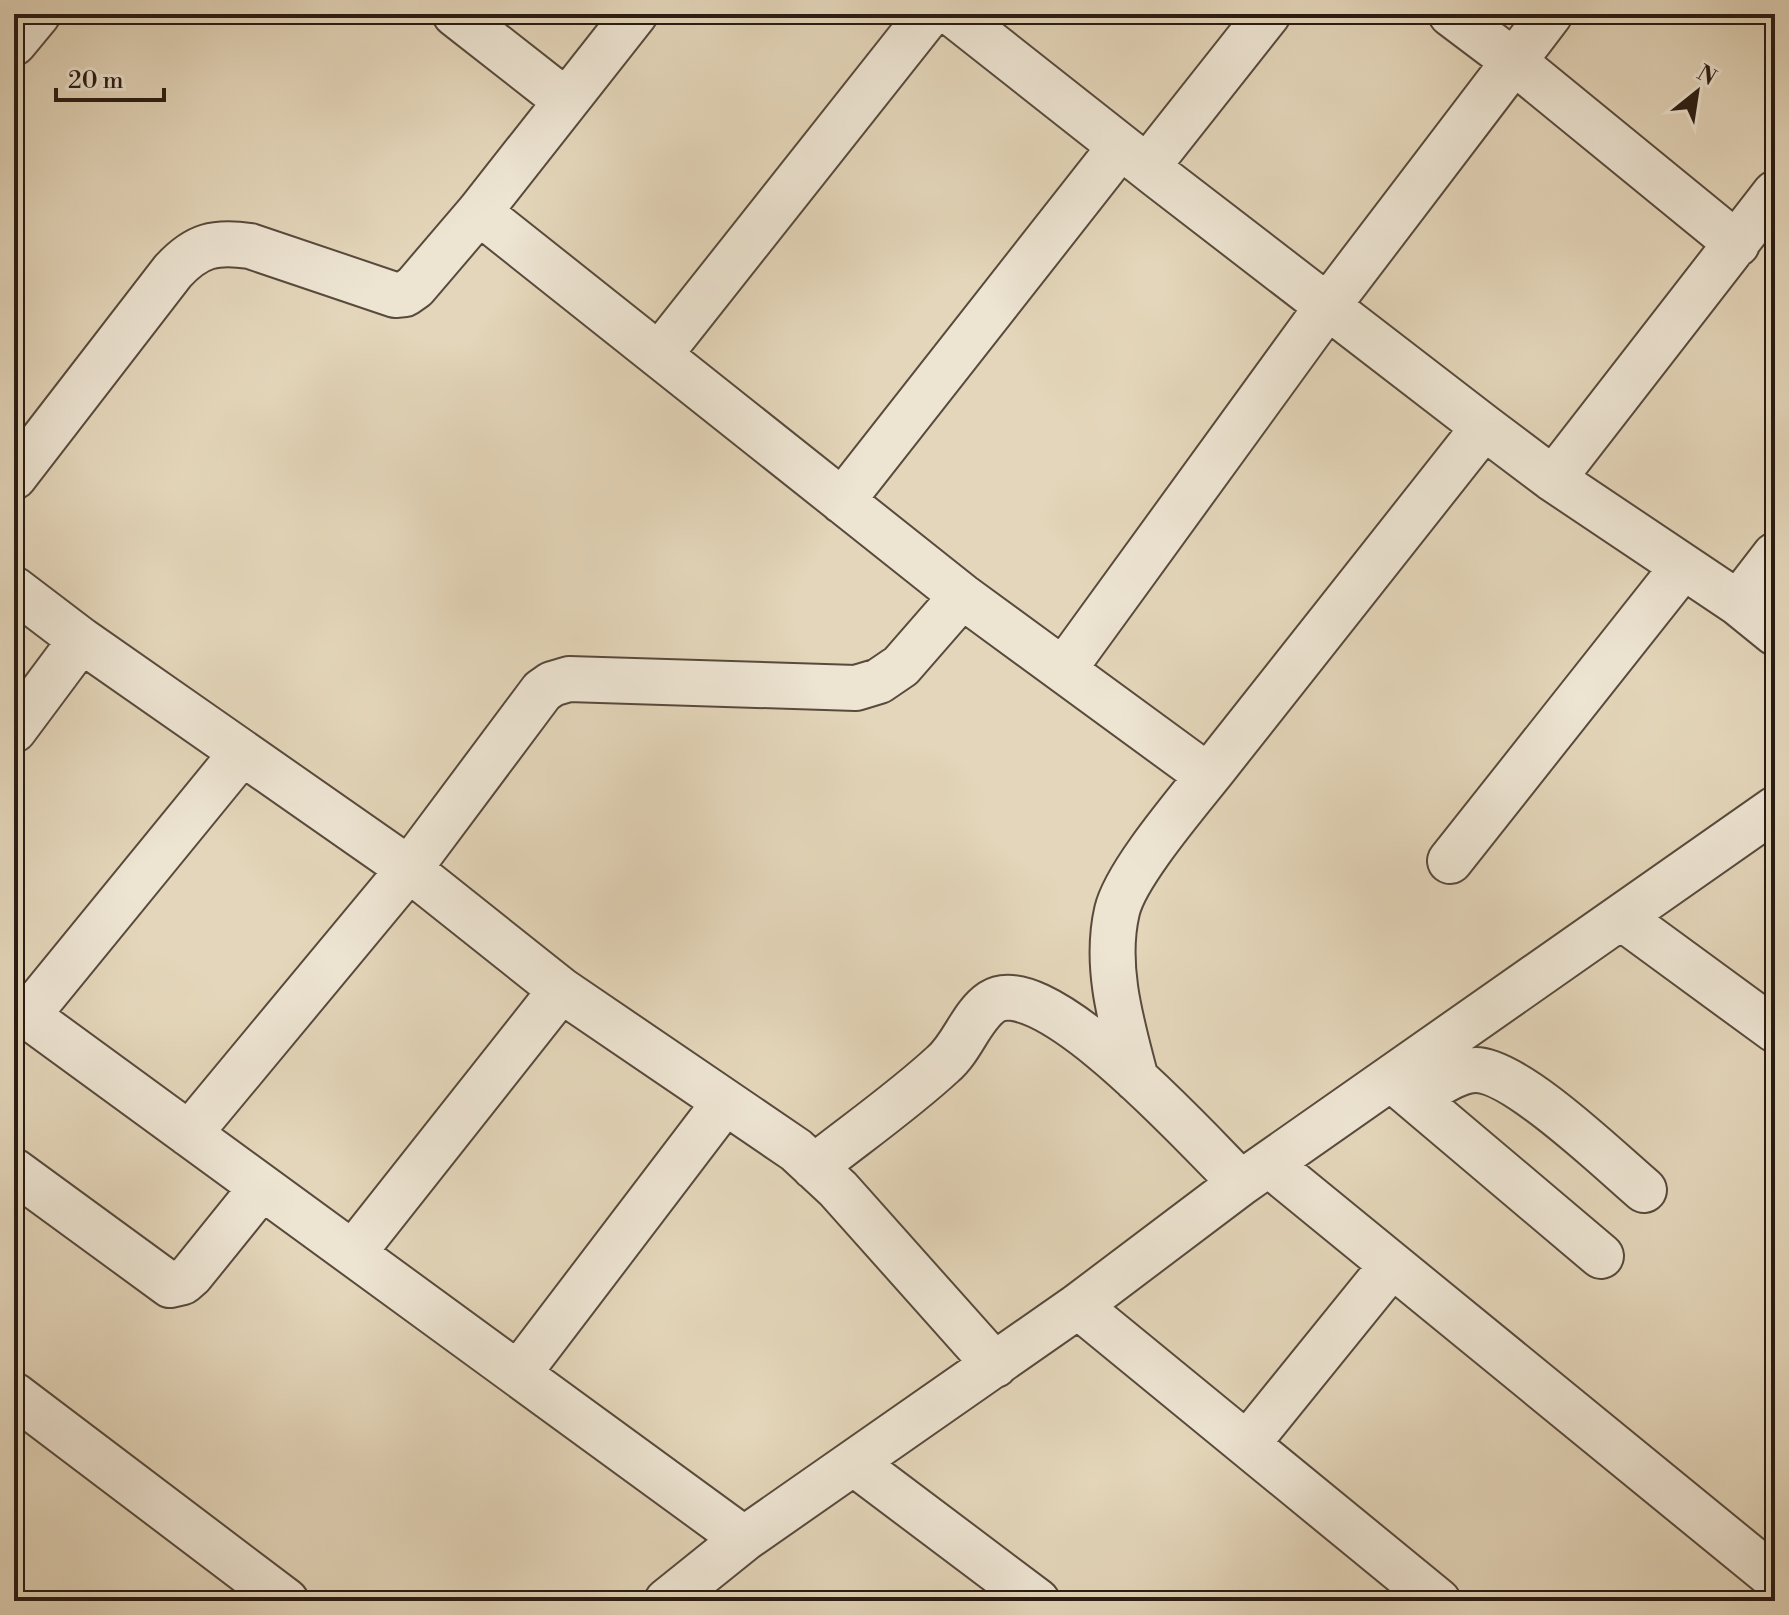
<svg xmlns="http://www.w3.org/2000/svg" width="1789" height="1615" font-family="'Libre Bodoni',serif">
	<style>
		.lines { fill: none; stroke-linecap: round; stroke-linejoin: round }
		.minor-casing { stroke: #584a3d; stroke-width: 48 }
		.minor { stroke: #ede4d2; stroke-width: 44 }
	</style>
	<rect width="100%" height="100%" fill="#e4d6ba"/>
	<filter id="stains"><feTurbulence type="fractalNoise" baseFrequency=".0025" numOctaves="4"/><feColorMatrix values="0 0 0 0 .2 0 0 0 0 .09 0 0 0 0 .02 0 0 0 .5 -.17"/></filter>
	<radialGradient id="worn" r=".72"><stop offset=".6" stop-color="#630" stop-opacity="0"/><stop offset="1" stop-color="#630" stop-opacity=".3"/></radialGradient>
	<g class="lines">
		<defs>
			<path id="minor" d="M455,14l111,87
				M953,14l204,161 327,252 69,52 185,124 37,30
				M1451,14l61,46 225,184
				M14,43l24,-29
				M1147,167l121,-153
				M479,212l483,384 246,180
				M659,355l270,-341
				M14,477l159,-206c24,-26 42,-30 77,-25l145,49 10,-1 10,-7 64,-75 156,-198
				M1553,479l222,-286
				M842,501l278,-354
				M14,589l67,51 328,229 152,121 235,160 42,39 157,176
				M1738,603l37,-48
				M1064,669l263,-362 223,-293
				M14,730l67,-90
				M1450,861l232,-293
				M1622,918l153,112
				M14,1006l730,533
				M27,1016l214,-262
				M1136,1079c-14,-54 -32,-112 -19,-168 9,-39 76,-115 103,-150 88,-111 176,-222 264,-334
				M1394,1081l207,175
				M1415,1098c18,-10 40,-28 61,-28 40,0 134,91 168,120
				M189,1134l220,-265 133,-178 10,-7 17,-5 287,9 23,-7 22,-15 61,-70
				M1270,1165l505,413
				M814,1167c43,-34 89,-66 129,-103 20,-17 28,-48 49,-62 53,-34 212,145 249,181
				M14,1171l156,114 13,-3 8,-7 71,-88
				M353,1253l208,-263
				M1078,1306l360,295
				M518,1374l207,-272
				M14,1395l272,206
				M1247,1444l145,-179
				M855,1464l182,137
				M667,1601l77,-62 334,-233 163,-123 534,-374"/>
		</defs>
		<use href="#minor" class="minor-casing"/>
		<use href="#minor" class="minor"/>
	</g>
	<rect width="1789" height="1615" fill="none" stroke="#e4d6ba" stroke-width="48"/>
	<rect x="16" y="16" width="1757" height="1583" fill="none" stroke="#291c13" stroke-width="4"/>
	<rect x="24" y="24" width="1741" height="1567" fill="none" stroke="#291c13" stroke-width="2"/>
	<g transform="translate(1697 92) rotate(30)" stroke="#ede4d2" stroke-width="6" paint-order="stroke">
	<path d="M0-6L14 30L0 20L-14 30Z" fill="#291c13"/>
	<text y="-12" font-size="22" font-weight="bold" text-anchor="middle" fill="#291c13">N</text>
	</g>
	<path d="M56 88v12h108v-12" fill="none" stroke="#291c13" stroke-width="4"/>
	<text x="68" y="88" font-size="24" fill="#291c13" stroke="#ede4d2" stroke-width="6" paint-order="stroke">20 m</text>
	<rect width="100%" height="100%" filter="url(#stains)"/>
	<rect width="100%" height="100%" fill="url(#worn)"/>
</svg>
